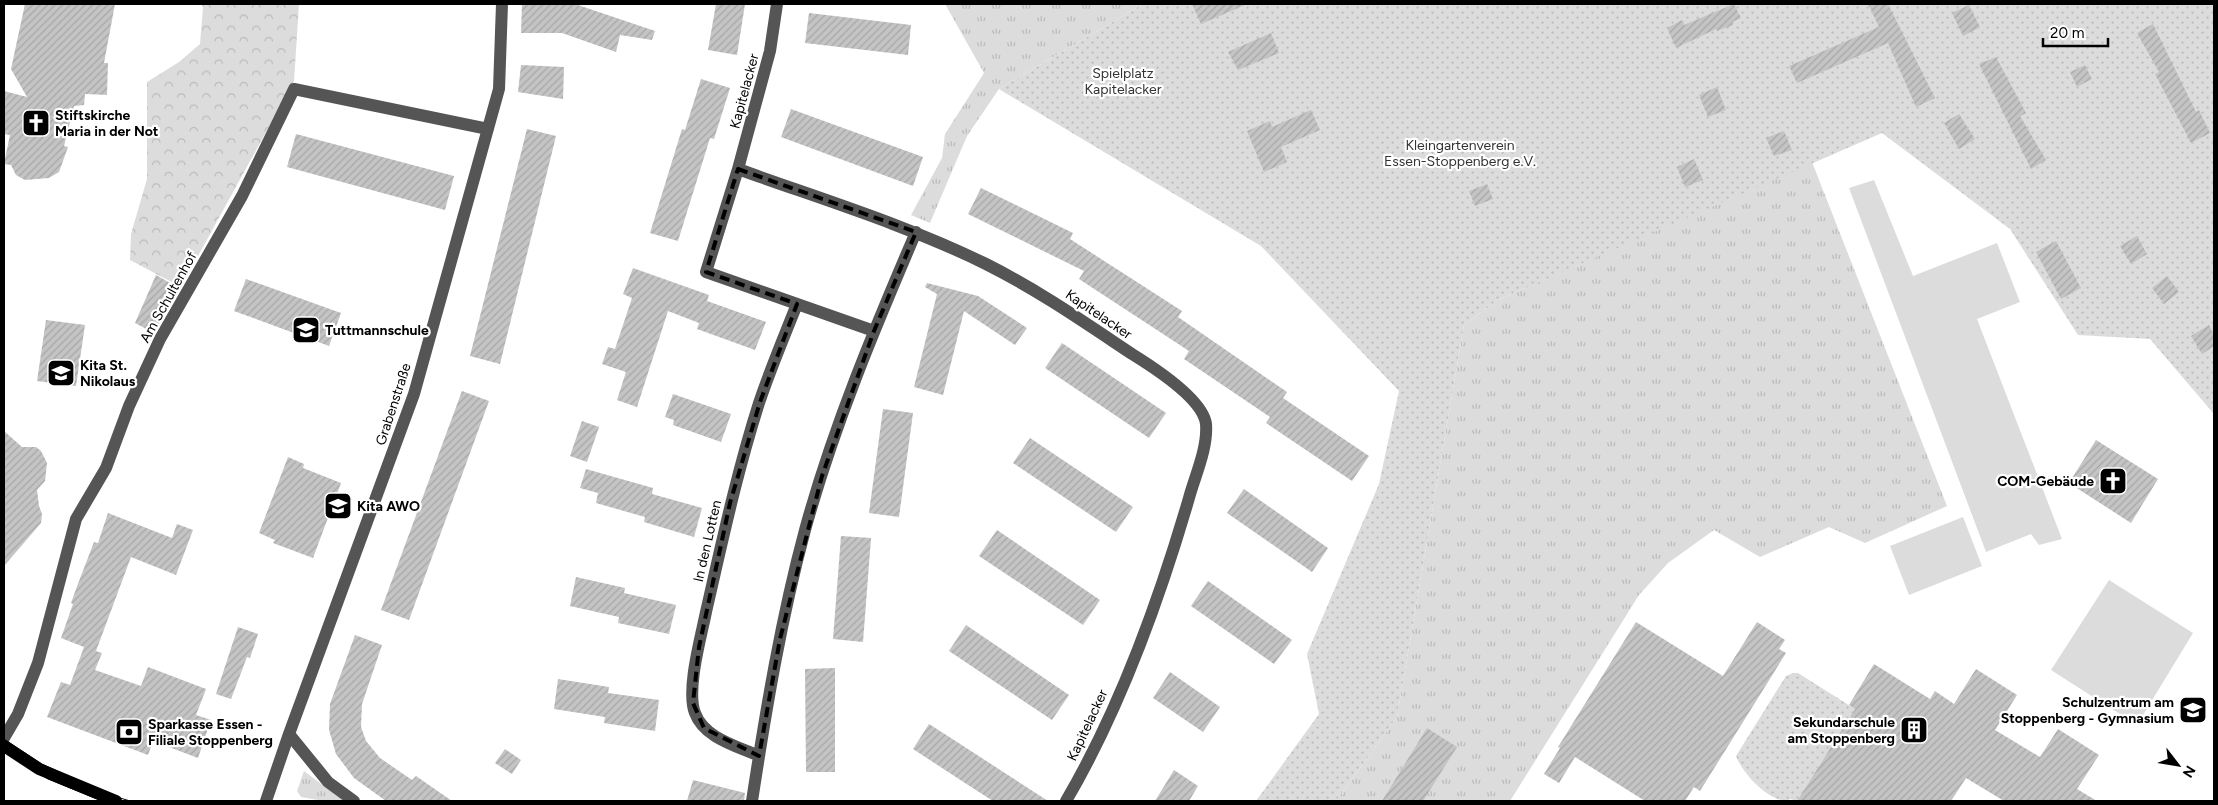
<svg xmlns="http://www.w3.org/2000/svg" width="2218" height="805" font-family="Figtree,sans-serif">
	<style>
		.grass { fill: url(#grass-tufts) }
		.forest { fill: url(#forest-crowns) }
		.park { fill: url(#park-dots) }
		.pitch { fill: #dcdcdc }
		.building { fill: url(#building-hatch) }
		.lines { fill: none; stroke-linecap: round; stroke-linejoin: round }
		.minor { stroke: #555; stroke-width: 12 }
		.major { stroke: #000; stroke-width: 12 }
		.tram { stroke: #000; stroke-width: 1 }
		.marked { fill: none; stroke: #000; stroke-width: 4; stroke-dasharray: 10 6; stroke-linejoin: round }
		.labels { text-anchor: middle; stroke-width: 4.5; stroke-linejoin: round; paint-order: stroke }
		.park-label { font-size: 14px; fill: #333; stroke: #fff }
		.street-label { font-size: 14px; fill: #000; stroke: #fff }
		.poi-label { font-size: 14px; font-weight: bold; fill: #000; stroke: #fff; text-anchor: start }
	</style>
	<defs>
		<pattern id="grass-tufts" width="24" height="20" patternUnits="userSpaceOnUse" patternTransform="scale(1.25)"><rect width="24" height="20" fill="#dcdcdc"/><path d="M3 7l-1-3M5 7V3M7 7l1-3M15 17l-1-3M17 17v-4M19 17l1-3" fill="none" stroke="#bbb"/></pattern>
		<pattern id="forest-crowns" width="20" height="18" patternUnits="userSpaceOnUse" patternTransform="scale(1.25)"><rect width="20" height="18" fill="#dcdcdc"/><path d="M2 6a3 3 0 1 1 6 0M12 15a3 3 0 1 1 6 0" fill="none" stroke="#bbb"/></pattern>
		<pattern id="park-dots" width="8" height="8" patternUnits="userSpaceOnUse" patternTransform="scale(1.25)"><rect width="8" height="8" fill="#dcdcdc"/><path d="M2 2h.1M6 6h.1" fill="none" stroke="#bbb" stroke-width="1.8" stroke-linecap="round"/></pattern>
		<pattern id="building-hatch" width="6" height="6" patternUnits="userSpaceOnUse" patternTransform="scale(1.25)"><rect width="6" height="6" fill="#c4c4c4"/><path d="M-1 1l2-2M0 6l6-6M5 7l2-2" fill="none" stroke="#a7a7a7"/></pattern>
	</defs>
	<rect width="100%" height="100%" fill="#fff"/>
	<path class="grass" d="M945,4h198l-144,85 -32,47 -37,87 -19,-8 31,-57 3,-24 39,-61z
		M1812,162l135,344 -82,37 -36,-16 -69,30 -46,-27 -46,33 -29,32 -129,206h-174l61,-84 67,-392 34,-25z
		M304,771l40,30h-20l-23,-4 -4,-6z"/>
	<path class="forest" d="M201,4h98l-5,77 -113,206 -51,-27 1,-26 16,-55v-97l32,-20 21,-18 3,-37z"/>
	<path class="park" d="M1143,4h1071v410l-64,-75 -72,-4 -68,-106 -128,-96 -384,167 -34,25 -67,392 -61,84h-80l63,-87 -12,-60 72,-170 20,-93 -138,-145 -262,-157z
		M1793,673h5l57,36 -58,92 -7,-2 -2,2c-20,0 -45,-27 -52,-45l50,-80z"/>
	<path class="pitch" d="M1874,180l39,96 84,-33 23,59 -43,17 85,220 -23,6 -8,-11 -45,18 -137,-364z
		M1963,517l19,49 -73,29 -19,-49z
		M2109,580l84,53 -56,92 -86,-55z"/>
	<path class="building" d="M25,4h90l-11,59h4l-1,32 -22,-1 -1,11 -10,1 -10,40 4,1 -9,25 -10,6 -24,2 -9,-5 -5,-10 -7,-1 6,-29 -6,-1v-43l23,6 -16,-28z
		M522,4h53l80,27 -3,9 -32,-5 -4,17 -54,-19h-41z
		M716,4h29l-8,51 -29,-5z
		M1192,4h55l-46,20z
		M1734,4l7,14 -9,4 1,3 -16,6 -1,-2 -40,19 -9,-20 15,-8 2,5z
		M1868,4h20l47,94 -19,9 -28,-64 -91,40 -8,-17 90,-39z
		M1969,5l11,22 -17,9 -11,-23z
		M809,13l102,12 -3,30 -103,-12z
		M2153,24l43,88 3,-2 11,23 -19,10 -36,-69 4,-2 -22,-39z
		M1271,33l8,20 -41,17 -10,-18z
		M1996,57l30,56 -6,3 26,44 -15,9 -52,-105z
		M521,65l43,2 -1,32 -45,-7z
		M2085,65l7,14 -15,8 -7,-15z
		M701,79l29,9 -16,51 -4,-1 -32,103 -28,-8 32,-104 3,1z
		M1717,87l9,23 -18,7 -9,-22z
		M791,109l132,48 -10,29 -132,-49z
		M1311,110l9,20 -39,17 6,15 -23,10 -17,-41 23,-10 2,6z
		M1959,114l16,25 -16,10 -15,-26z
		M527,129l29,7 -56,228 -30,-8z
		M1784,131l8,19 -18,6 -8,-18z
		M296,134l158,42 -9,34 -158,-43z
		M1694,159l9,21 -18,7 -8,-20z
		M1487,184l6,15 -18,7 -6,-15z
		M981,188l92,45 -3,6 112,72 -4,6 109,75 -4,6 86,58 -17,25 -86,-58 4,-6 -86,-58 5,-8 -110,-72 5,-8 -116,-57z
		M2137,236l10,18 -16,10 -11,-18z
		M2056,241l25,47 -20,11 -25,-47z
		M633,268l76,27 -2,6 59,21 -11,28 -58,-21 2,-6 -31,-12 -31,96 -20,-7 9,-28 -24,-8 6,-17 7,2 17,-51 -9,-4z
		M156,275l23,13 -25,45 -19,-10z
		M2167,276l12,16 -15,12 -12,-16z
		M246,279l95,34 -12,33 -95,-35z
		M927,283l51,13 49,32 -12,17 -51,-34 -21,84 -29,-8 23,-93 -12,-7z
		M46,320l39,5 -9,61 -39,-5z
		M2209,325l5,10v11l-12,8 -11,-18z
		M1062,343l104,70 -17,25 -104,-70z
		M462,391l27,10 -80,219 -28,-10z
		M673,394l58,20 -10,28 -48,-17 1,-5 -9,-3z
		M883,409l30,4 -14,104 -30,-4z
		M582,421l17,6 -12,35 -17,-6z
		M4,431l18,16h14l5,4 6,12 -2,18 -8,9 2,16 3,8 -1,9 -37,43z
		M1030,438l103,69 -17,25 -103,-69z
		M2096,440l62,39 -27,44 -62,-40z
		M288,457l16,7 -1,4 38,15 -28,75 -40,-15 2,-3 -16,-7z
		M586,469l67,19 -1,6 50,14 -8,29 -50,-15 1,-5 -49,-14 2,-10 -18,-5z
		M1244,489l84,59 -16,24 -85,-59z
		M108,513l64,25 5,-14 16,6 -17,45 -45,-18 -35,94 6,2 -7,17 46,16 7,-19 58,22 -10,26 15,5 -13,38 -45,-17 -5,14 -101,-38 14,-35 9,3 14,-38 -23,-9 12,-34 -2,-1 5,-14 18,-47 4,1z
		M997,530l103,70 -17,25 -104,-69z
		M841,536l30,2 -8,104 -30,-3z
		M576,577l49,11 -1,5 52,12 -7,29 -51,-11 1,-6 -49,-11z
		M1208,581l84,59 -18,24 -83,-58z
		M1636,622l87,54 34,-54 28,18 -6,9 7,4 -86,138 -6,-4 -9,14h-40l-70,-44 -16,26 -15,-9 16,-26 -2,-1z
		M966,625l103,70 -17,25 -103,-69z
		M238,627l20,7 -8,24 -3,-1 -16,42 -15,-5z
		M355,635l27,10 -20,59 -1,23 5,14 14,17 32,22 4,-4 36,25h-66l-32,-23 -18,-24 -7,-24 1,-26z
		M1874,664l56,35 5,-8 19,13 22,-35 41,26 -22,35 45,27 18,-28 41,26 -22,34 20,12h-93l-38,-23 -15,23h-154l58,-92 -6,-4z
		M835,668v104h-29l-1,-103z
		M1170,672l50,35 -17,25 -50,-34z
		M558,679l51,8 -1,6 51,7 -4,31 -51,-8 1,-6 -51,-8z
		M929,724l25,16 94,61h-55l-28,-18 -52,-34z
		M1427,728l30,19 -34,54h-41z
		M505,749l16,11 -9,14 -17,-11z
		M1174,770l24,16 -9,15h-34z
		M693,780l52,13 -1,8h-57z"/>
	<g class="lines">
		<path class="minor" d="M777,4l-7,47 -32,118c83,30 169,56 248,95 52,26 98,58 146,90 21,13 71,45 74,70 2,24 -11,52 -17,74 -30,103 -69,211 -123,303
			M738,169l-32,103 168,59
			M289,734l39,48 26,19
			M4,738l14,-24 20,-51 38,-144 30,-51 23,-62 31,-67 82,-143 52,-107 194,40
			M759,756c-22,-10 -55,-18 -64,-43 -9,-23 6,-76 11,-101 16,-70 31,-140 53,-209 11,-33 25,-66 38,-99
			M266,801l23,-67 125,-340 85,-305 3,-85
			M752,801c14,-91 29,-182 53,-271 28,-102 69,-200 111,-298"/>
		<path class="major" d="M4,746l35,23 77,32"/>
		<path class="tram" d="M4,739l38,25 65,30 23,7
			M4,752l44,27 54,22"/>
	</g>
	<path class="marked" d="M738,169l178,63 -42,99 -52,145 -42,163 -21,117 -55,-28 -11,-25 6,-56 31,-144 30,-101 37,-98 -91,-32z"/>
	<defs>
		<symbol id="church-square" viewBox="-11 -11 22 22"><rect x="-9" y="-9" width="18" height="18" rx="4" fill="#000" stroke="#fff"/><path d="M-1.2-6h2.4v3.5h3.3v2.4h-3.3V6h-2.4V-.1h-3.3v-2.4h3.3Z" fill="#fff"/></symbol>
		<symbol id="school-square" viewBox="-11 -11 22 22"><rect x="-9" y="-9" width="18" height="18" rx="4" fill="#000" stroke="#fff"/><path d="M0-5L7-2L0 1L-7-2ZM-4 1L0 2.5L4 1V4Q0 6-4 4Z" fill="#fff"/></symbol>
		<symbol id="building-square" viewBox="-11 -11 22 22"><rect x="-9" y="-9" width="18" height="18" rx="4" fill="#000" stroke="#fff"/><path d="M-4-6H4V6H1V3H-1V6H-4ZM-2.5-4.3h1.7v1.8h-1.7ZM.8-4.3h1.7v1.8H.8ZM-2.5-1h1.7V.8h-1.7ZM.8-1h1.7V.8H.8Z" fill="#fff"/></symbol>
		<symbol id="bank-square" viewBox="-11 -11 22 22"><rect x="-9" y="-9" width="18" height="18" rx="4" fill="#000" stroke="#fff"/><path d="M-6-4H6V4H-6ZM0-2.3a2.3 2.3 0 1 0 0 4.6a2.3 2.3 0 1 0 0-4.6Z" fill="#fff"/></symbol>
	</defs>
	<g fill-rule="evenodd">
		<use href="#church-square" x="20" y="107" width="32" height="32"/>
		<use href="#school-square" x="290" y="314" width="32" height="32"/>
		<use href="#school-square" x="45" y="357" width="32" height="32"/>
		<use href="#church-square" x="2097" y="465" width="32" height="32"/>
		<use href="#school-square" x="322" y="490" width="32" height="32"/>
		<use href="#school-square" x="2177" y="694" width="32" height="32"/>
		<use href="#building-square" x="1898" y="714" width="32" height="32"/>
		<use href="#bank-square" x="113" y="716" width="32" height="32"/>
	</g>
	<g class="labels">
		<g class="park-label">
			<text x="1123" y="78">Spielplatz<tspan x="1123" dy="16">Kapitelacker</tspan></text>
			<text x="1460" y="150">Kleingartenverein<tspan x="1460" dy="16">Essen-Stoppenberg e.V.</tspan></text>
		</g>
		<g class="street-label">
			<text transform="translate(744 91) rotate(-75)" y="5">Kapitelacker</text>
			<text transform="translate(168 297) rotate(-61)" y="5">Am Schultenhof</text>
			<text transform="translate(1099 314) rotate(34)" y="5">Kapitelacker</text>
			<text transform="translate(393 404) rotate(-72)" y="5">Grabenstraße</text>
			<text transform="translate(707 541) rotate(-77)" y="5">In den Lotten</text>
			<text transform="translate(1087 725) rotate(-65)" y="5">Kapitelacker</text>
		</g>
		<g class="poi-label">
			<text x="55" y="120">Stiftskirche<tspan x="55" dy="16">Maria in der Not</tspan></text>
			<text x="325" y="335">Tuttmannschule</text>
			<text x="80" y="370">Kita St.<tspan x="80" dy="16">Nikolaus</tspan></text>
			<text x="2094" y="486" text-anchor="end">COM-Gebäude</text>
			<text x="357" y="511">Kita AWO</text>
			<text x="2174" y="707" text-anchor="end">Schulzentrum am<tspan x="2174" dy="16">Stoppenberg - Gymnasium</tspan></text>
			<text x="1895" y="727" text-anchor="end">Sekundarschule<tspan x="1895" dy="16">am Stoppenberg</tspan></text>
			<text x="148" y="729">Sparkasse Essen -<tspan x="148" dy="16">Filiale Stoppenberg</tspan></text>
		</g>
	</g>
	<rect width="2218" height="805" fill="none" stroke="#000000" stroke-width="10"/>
	<g transform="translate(2178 765) rotate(121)" stroke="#ffffff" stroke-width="4" paint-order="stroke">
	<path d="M0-4L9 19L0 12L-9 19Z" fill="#000000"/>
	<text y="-8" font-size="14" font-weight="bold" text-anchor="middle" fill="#000000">N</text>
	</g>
	<path d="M2043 38v8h65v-8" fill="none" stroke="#000000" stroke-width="2.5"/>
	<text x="2050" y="38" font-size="15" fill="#000000" stroke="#ffffff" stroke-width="4" paint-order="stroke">20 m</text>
</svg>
